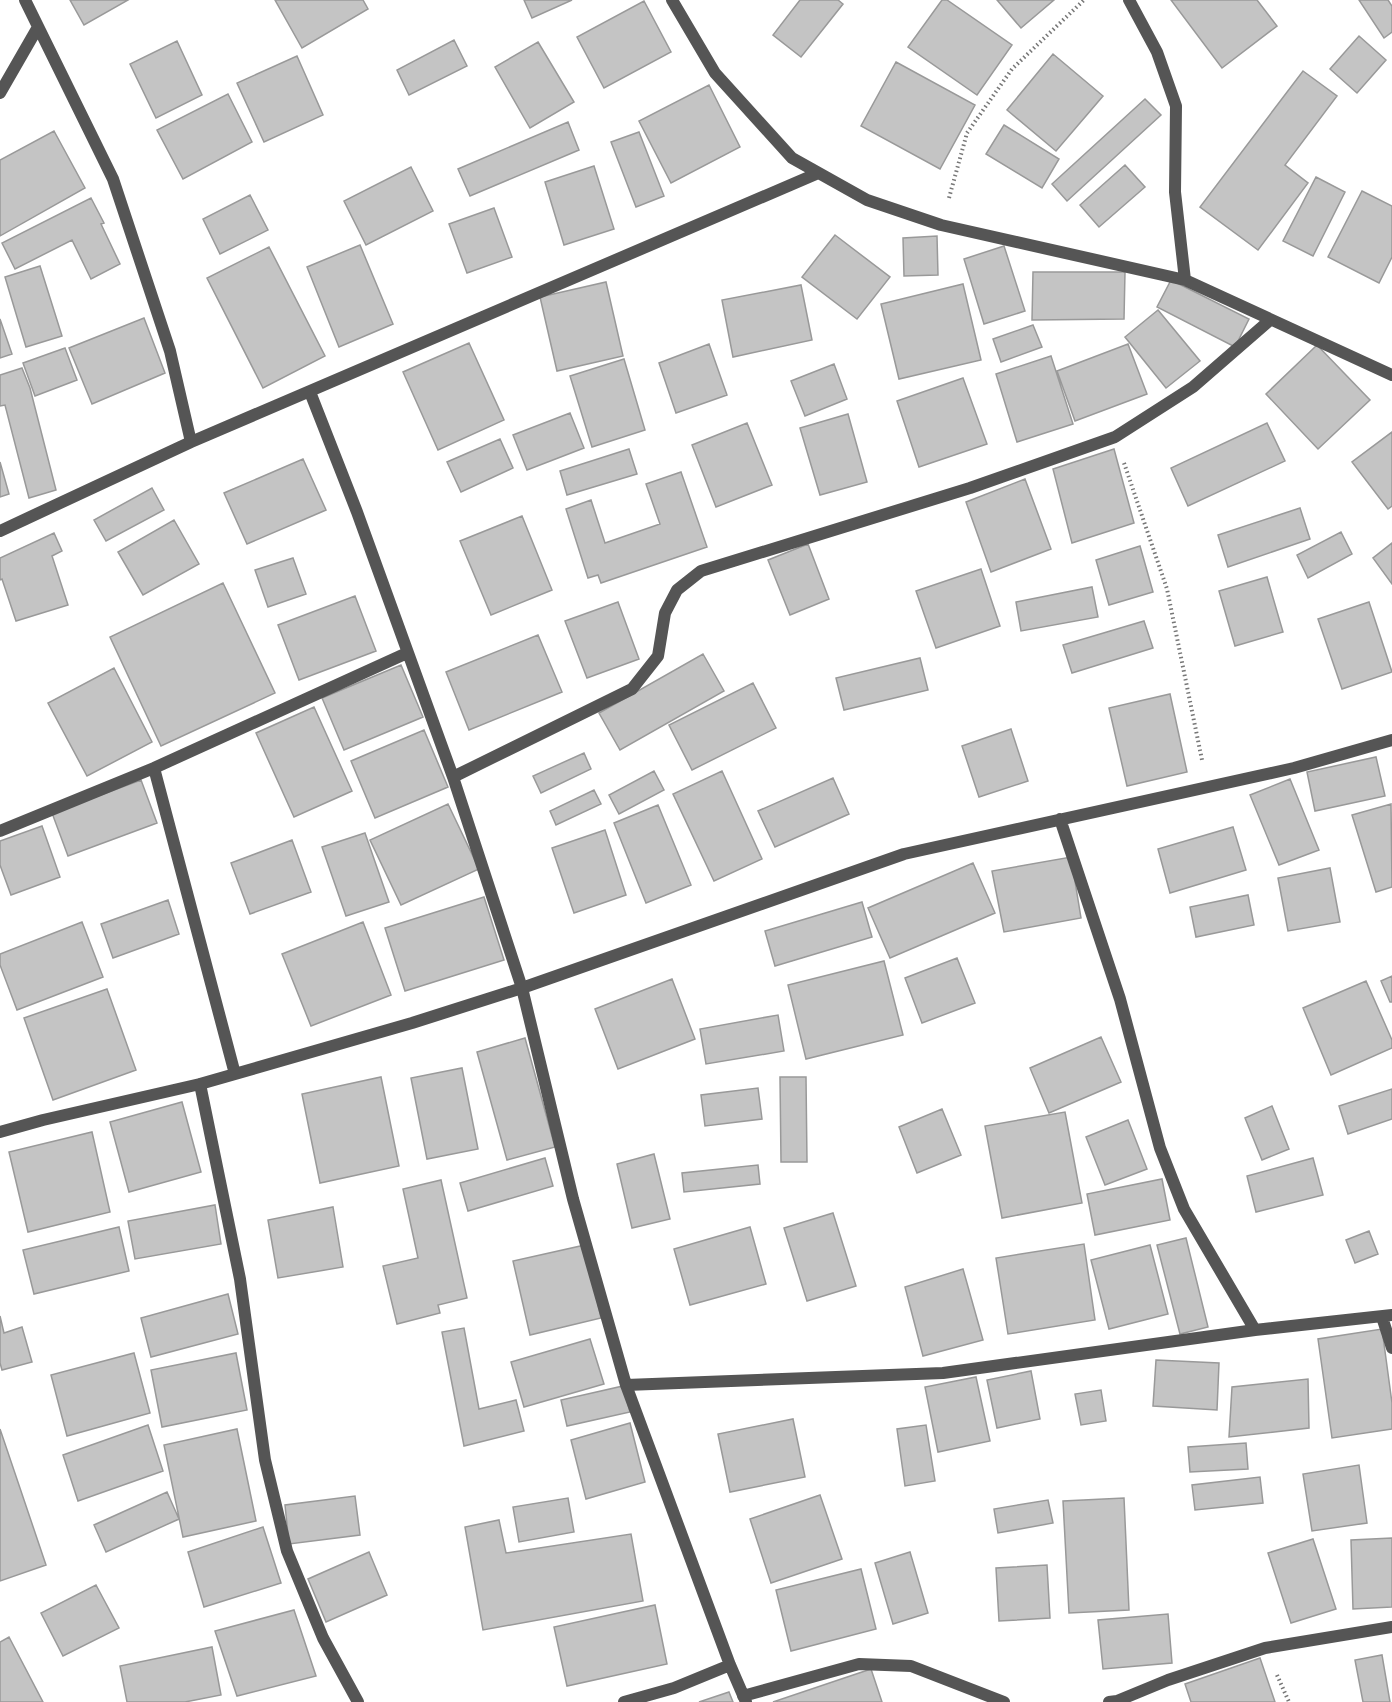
<svg xmlns="http://www.w3.org/2000/svg" width="1392" height="1702" font-family="'IBM Plex Sans',sans-serif">
	<style>
		.building { fill: #c4c4c4; stroke: #999; stroke-width: 1.5 }
		.lines { fill: none; stroke-linecap: round; stroke-linejoin: round }
		.path { stroke: #777; stroke-width: 4; stroke-dasharray: 1.5 3; stroke-linecap: butt }
		.minor { stroke: #555; stroke-width: 12 }
	</style>
	<rect width="100%" height="100%" fill="#fff"/>
	<path class="building" d="M70,0h58l-44,25z
		M275,0h88l5,9 -66,39z
		M524,0h48l-40,18z
		M800,0h38l5,4 -42,53 -28,-22z
		M942,0h5l65,45 -35,50 -69,-48z
		M997,0h57l-33,28z
		M1171,0h86l20,26 -55,42z
		M1359,0h29l4,6v26l-8,6z
		M644,1l27,51 -67,36 -27,-51z
		M1359,36l27,24 -29,33 -27,-24z
		M454,40l13,26 -58,29 -12,-25z
		M177,41l25,54 -46,23 -26,-54z
		M538,42l36,60 -44,26 -35,-61z
		M1053,54l50,42 -47,55 -49,-41z
		M297,56l26,59 -59,27 -27,-59z
		M896,62l79,43 -35,64 -79,-43z
		M1303,71l34,25 -52,69 23,18 -50,67 -58,-43z
		M709,85l31,62 -69,36 -32,-62z
		M228,94l24,48 -69,37 -26,-49z
		M1145,99l16,16 -94,86 -15,-17z
		M568,122l11,28 -109,46 -12,-27z
		M1004,125l55,34 -17,29 -56,-34z
		M54,131l31,57 -85,48v-76z
		M639,132l25,64 -28,11 -25,-65z
		M1125,165l20,22 -46,40 -19,-22z
		M594,166l20,63 -50,16 -19,-63z
		M411,167l22,44 -67,34 -22,-44z
		M1316,177l29,15 -32,64 -30,-15z
		M1362,191l30,15v51l-13,26 -51,-26z
		M250,195l18,35 -48,24 -17,-35z
		M91,198l13,25 -3,1 19,40 -29,15 -19,-39 -57,29 -13,-26z
		M494,208l18,49 -45,16 -18,-49z
		M835,235l55,42 -33,42 -55,-42z
		M937,236l1,39 -34,1 -1,-38z
		M360,245l33,79 -54,23 -32,-80z
		M1004,246l21,65 -41,13 -20,-65z
		M269,247l56,109 -62,32 -56,-110z
		M40,266l22,70 -36,11 -21,-70z
		M1033,272h92l-1,47 -92,1z
		M1171,280l78,39 -14,28 -78,-40z
		M606,282l17,74 -66,15 -17,-74z
		M963,284l18,76 -82,19 -18,-75z
		M801,285l11,55 -79,17 -11,-57z
		M1158,310l42,51 -34,27 -41,-51z
		M144,318l21,55 -73,31 -23,-56z
		M0,319l12,35 -12,4z
		M1033,325l9,22 -41,15 -8,-23z
		M469,343l35,77 -66,30 -35,-78z
		M709,344l18,51 -51,18 -17,-50z
		M1128,344l19,50 -72,27 -18,-50z
		M1317,345l53,55 -52,49 -52,-55z
		M65,348l12,32 -42,16 -12,-33z
		M1051,356l22,68 -56,18 -21,-68z
		M624,359l21,71 -53,17 -22,-71z
		M834,364l13,35 -42,17 -14,-35z
		M22,368l8,20 26,102 -27,8 -24,-93 -5,1v-31z
		M963,378l24,66 -68,23 -22,-66z
		M570,413l14,35 -57,22 -14,-35z
		M848,414l19,68 -47,13 -20,-67z
		M747,423l25,62 -56,22 -24,-62z
		M1267,423l18,38 -97,45 -17,-38z
		M1392,432v74l-4,3 -36,-47z
		M500,439l13,29 -52,24 -14,-30z
		M629,449l8,25 -70,21 -7,-24z
		M1114,449l20,74 -62,20 -19,-74z
		M303,459l23,51 -79,34 -23,-51z
		M0,462l9,32 -9,3z
		M681,472l26,75 -106,36 -3,-8 -10,3 -22,-69 25,-9 14,43 55,-19 -14,-40z
		M1025,479l26,70 -60,23 -25,-70z
		M152,488l12,22 -58,31 -12,-21z
		M1300,508l10,31 -82,28 -10,-32z
		M522,516l30,74 -61,25 -31,-74z
		M174,520l25,44 -56,31 -25,-43z
		M1341,532l11,22 -44,24 -11,-23z
		M54,533l8,18 -10,5 16,49 -52,16 -14,-42 -2,1v-22z
		M1392,543v41l-19,-26z
		M808,544l21,55 -39,16 -22,-55z
		M1140,546l13,46 -44,13 -13,-45z
		M293,558l13,36 -38,13 -13,-37z
		M981,569l19,57 -64,22 -20,-57z
		M1267,577l16,55 -48,14 -16,-55z
		M223,583l52,110 -114,53 -51,-109z
		M1092,587l6,30 -77,14 -5,-29z
		M355,596l21,55 -77,29 -21,-55z
		M618,602l21,57 -52,19 -22,-57z
		M1369,602l23,70 -50,17 -24,-70z
		M1144,621l9,27 -81,25 -9,-28z
		M538,635l24,57 -93,38 -23,-58z
		M703,654l21,37 -104,59 -21,-37z
		M920,658l8,32 -84,20 -8,-32z
		M401,665l22,52 -79,33 -22,-52z
		M114,668l38,74 -65,34 -39,-73z
		M753,683l23,45 -84,42 -23,-45z
		M1170,694l17,78 -60,14 -18,-78z
		M314,707l38,84 -58,26 -38,-84z
		M1011,729l17,52 -49,16 -17,-51z
		M424,730l24,57 -73,31 -24,-57z
		M584,753l7,16 -50,24 -8,-17z
		M1376,757l9,39 -70,15 -8,-39z
		M654,771l10,19 -45,24 -10,-19z
		M722,771l40,88 -48,22 -41,-87z
		M833,778l16,36 -74,33 -17,-36z
		M1290,779l29,71 -40,15 -29,-70z
		M141,780l16,43 -89,33 -16,-43z
		M594,790l7,14 -45,21 -6,-14z
		M448,804l31,65 -78,36 -31,-65z
		M1391,804l1,83 -16,5 -24,-77z
		M658,805l33,80 -45,18 -32,-80z
		M42,826l18,51 -49,18 -11,-30v-24z
		M1233,827l13,43 -76,23 -12,-44z
		M605,830l21,65 -52,18 -22,-65z
		M365,833l24,69 -43,14 -24,-69z
		M292,840l19,52 -61,22 -19,-51z
		M1071,857l10,61 -77,14 -12,-61z
		M973,863l22,50 -105,45 -22,-50z
		M1330,868l10,54 -52,9 -10,-53z
		M1248,895l6,30 -58,12 -6,-30z
		M484,897l20,63 -99,31 -20,-63z
		M168,900l11,34 -66,24 -12,-34z
		M862,902l10,35 -97,29 -10,-35z
		M82,922l21,55 -86,33 -17,-45v-11z
		M363,922l28,73 -80,31 -29,-72z
		M957,958l18,45 -53,20 -17,-45z
		M884,961l19,74 -97,24 -18,-74z
		M1392,976v26h-2l-9,-21z
		M672,979l23,60 -77,30 -23,-60z
		M1366,981l26,59v8l-61,27 -28,-67z
		M107,989l29,81 -83,30 -29,-82z
		M778,1015l6,36 -78,13 -6,-35z
		M1101,1037l20,45 -72,31 -19,-45z
		M525,1038l30,109 -48,13 -30,-108z
		M462,1068l16,81 -51,10 -16,-81z
		M381,1077l18,89 -79,17 -18,-89z
		M780,1077h26l1,85h-26z
		M758,1088l4,31 -57,7 -4,-31z
		M1392,1089v30l-44,15 -9,-28z
		M182,1102l19,70 -72,20 -19,-70z
		M1272,1106l17,43 -27,11 -17,-42z
		M942,1109l19,46 -44,18 -18,-46z
		M1065,1112l17,91 -80,15 -17,-92z
		M1128,1120l19,49 -42,16 -19,-48z
		M92,1132l18,80 -82,20 -19,-80z
		M654,1154l16,65 -38,9 -15,-64z
		M545,1158l8,28 -85,25 -8,-28z
		M1313,1158l10,37 -67,17 -9,-36z
		M758,1165l2,19 -76,8 -2,-19z
		M1162,1179l8,41 -75,15 -8,-41z
		M441,1180l26,118 -29,7 2,8 -43,11 -14,-58 35,-8 -15,-69z
		M215,1205l6,39 -86,15 -7,-38z
		M333,1207l10,60 -65,11 -10,-58z
		M833,1213l23,73 -49,15 -23,-73z
		M119,1227l10,44 -95,23 -11,-44z
		M750,1227l16,57 -76,21 -16,-56z
		M1369,1231l9,23 -23,9 -9,-23z
		M1186,1238l22,89 -28,7 -23,-89z
		M1084,1244l11,76 -87,14 -12,-76z
		M585,1245l16,73 -71,17 -17,-74z
		M1150,1245l18,69 -59,15 -18,-69z
		M963,1269l20,71 -60,16 -18,-69z
		M228,1294l10,40 -87,23 -10,-39z
		M0,1316l4,17 18,-6 10,35 -30,8 -2,-7z
		M464,1328l15,81 37,-9 8,31 -60,15 -22,-114z
		M1382,1329l10,74v26l-60,9 -14,-99z
		M590,1339l14,45 -80,23 -13,-45z
		M134,1353l16,60 -83,23 -16,-61z
		M236,1353l11,57 -85,17 -11,-57z
		M1156,1360l63,3 -2,47 -64,-4z
		M1031,1371l9,48 -43,9 -10,-48z
		M976,1377l14,64 -52,11 -13,-65z
		M1308,1379l1,49 -80,9 3,-50z
		M623,1386l7,26 -63,14 -6,-26z
		M1101,1390l5,31 -25,4 -6,-31z
		M793,1419l12,58 -75,15 -12,-58z
		M630,1423l15,59 -59,17 -15,-59z
		M148,1425l15,46 -85,30 -15,-46z
		M926,1425l9,56 -30,5 -8,-57z
		M0,1429l46,136 -46,16z
		M237,1429l19,92 -73,16 -19,-92z
		M1246,1443l2,26 -58,3 -2,-25z
		M1359,1465l8,58 -55,8 -9,-57z
		M1260,1477l3,26 -68,7 -3,-25z
		M167,1492l12,27 -73,33 -12,-27z
		M820,1495l22,64 -71,24 -21,-64z
		M355,1496l5,39 -71,9 -4,-39z
		M568,1498l6,34 -55,10 -6,-35z
		M1124,1498l5,112 -60,3 -6,-112z
		M1048,1500l5,23 -55,10 -4,-24z
		M499,1520l7,33 125,-19 12,67 -160,29 -18,-103z
		M263,1527l18,56 -77,24 -16,-55z
		M1392,1538v69l-39,2 -2,-69z
		M1313,1539l23,70 -45,14 -23,-70z
		M369,1552l18,43 -61,27 -18,-43z
		M910,1552l18,61 -35,11 -18,-61z
		M1047,1565l3,53 -51,3 -3,-53z
		M861,1569l15,60 -85,22 -15,-61z
		M96,1585l23,43 -56,28 -22,-43z
		M655,1605l12,59 -100,22 -13,-59z
		M294,1610l22,66 -79,20 -22,-65z
		M1168,1614l4,49 -69,6 -5,-49z
		M9,1637l34,65h-43v-60z
		M212,1647l9,48 -36,7h-58l-7,-36z
		M1382,1655l8,47h-27l-8,-42z
		M1260,1658l15,44h-84l-6,-18z
		M871,1669l11,33h-109z
		M729,1692l4,10h-34z"/>
	<g class="lines">
		<path class="path" d="M949,198l18,-65 45,-64 72,-69
			M1124,463l43,126 35,171
			M1277,1675l12,27"/>
		<path class="minor" d="M25,0l88,179 57,172 21,91
			M672,0l43,73 77,85 75,42 74,25 244,55 207,95
			M1129,0l28,52 19,54 -1,86 10,88
			M0,93l38,-66
			M310,392l47,120 96,265 69,211 51,211 53,186 104,280 16,37
			M0,531l191,-89 625,-268
			M154,768l81,306
			M453,777l179,-88 26,-33 7,-43 12,-23 24,-19 269,-83 145,-51 78,-50 77,-67
			M1060,819l60,180 40,149 24,61 71,121
			M0,831l154,-63 253,-115
			M200,1084l40,195 25,181 22,91 36,87 35,64
			M0,1132l43,-12 157,-36 212,-61 110,-35 382,-134 390,-86 98,-28
			M1382,1317l10,31
			M626,1385l317,-12 312,-43 137,-15
			M743,1696l116,-32 52,2 93,36
			M624,1702l50,-14 56,-23
			M1109,1702l8,-1 51,-21 97,-32 127,-21"/>
	</g>
</svg>
